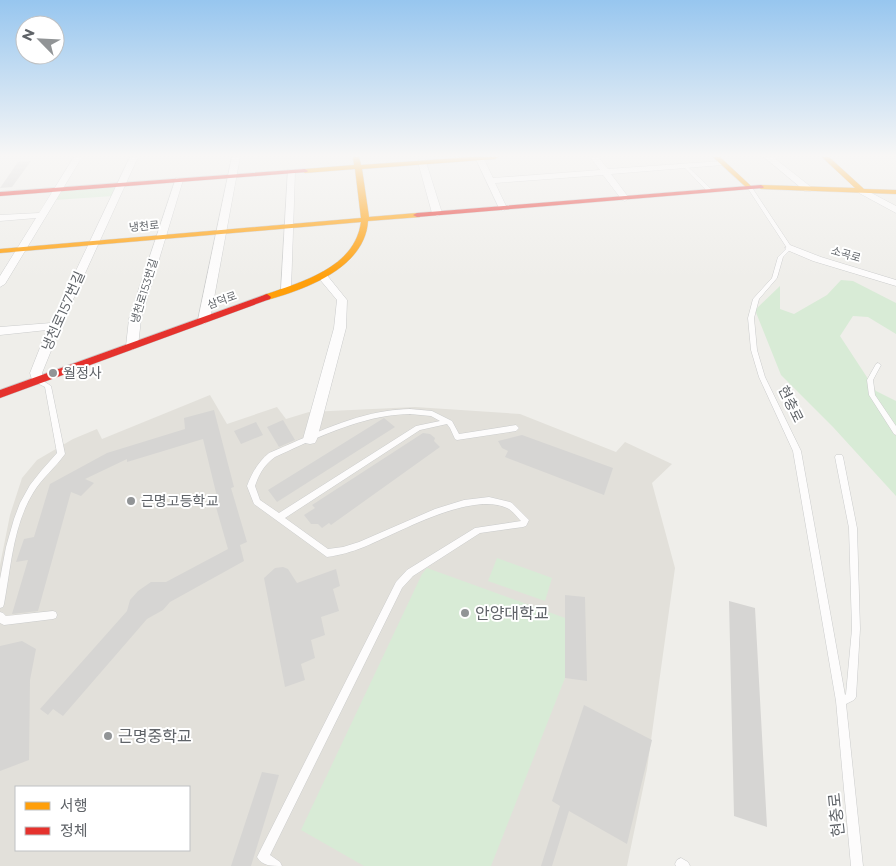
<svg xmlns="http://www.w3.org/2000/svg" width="896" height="866" font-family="Montserrat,'Noto Sans KR',sans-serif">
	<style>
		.education { fill: #e2e0da; fill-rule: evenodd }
		.green { fill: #d8ebd6 }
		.building { fill: #d6d5d3 }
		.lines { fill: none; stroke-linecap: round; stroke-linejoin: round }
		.lane-casing { stroke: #cbcccc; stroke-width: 1 }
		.street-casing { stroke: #cbcccc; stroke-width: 1 }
		.slow-casing { stroke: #cacacb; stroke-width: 1 }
		.jam-casing { stroke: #cacacb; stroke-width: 1 }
		.lane { fill: #fdfcfc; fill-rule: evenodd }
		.street { fill: #fdfcfc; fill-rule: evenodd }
		.slow { fill: #ff9f0a; fill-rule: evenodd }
		.jam { fill: #e5322d; fill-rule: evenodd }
		.poi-dot { fill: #919496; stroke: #fff; stroke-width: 2 }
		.labels { text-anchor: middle; stroke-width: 4; stroke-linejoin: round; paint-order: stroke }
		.far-street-label { font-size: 11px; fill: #5f6368; stroke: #fff }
		.street-label { font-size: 14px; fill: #5f6368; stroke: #fff }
		.poi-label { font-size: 14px; fill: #5f6368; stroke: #fff; text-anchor: start }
		.near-poi-label { font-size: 16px; fill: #5f6368; stroke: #fff; text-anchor: start }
		.near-street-label { font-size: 16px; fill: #5f6368; stroke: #fff }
	</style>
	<rect width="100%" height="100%" fill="#efeeea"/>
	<path class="education" d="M210,395l17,29 50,-17 9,12 23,-7 106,-5 105,7 96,38 9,-10 47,22 -20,19 23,85 -28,201 -20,97h-627v-301l10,-50 12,-37 15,-18 36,-21 24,-10 5,10zM16,787h173v63h-173z"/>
	<path class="green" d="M118,187l-5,9 -58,4 7,-9z
		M841,280l12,1 43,22v31l-28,-17 -15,-1 -13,20 36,55 20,10v95l-63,-69 -52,-52 -26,-65 25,-24v23l14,5 33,-19z
		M497,558l55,20 -7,23 -57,-20z
		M427,568l138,50v60l-74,188h-127l-63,-36 121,-256z"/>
	<path class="building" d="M31,161l-19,26 -12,1 18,-26z
		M214,410l20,77 -3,1 16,54 -7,3 4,16 -74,41 -7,8 -16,9 -84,97 -10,-7 -5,6 -8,-6 87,-98 3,-11 8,-9 13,-9h15l62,-33 -12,-42 3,-2 -16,-66 -76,23v-3l-42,20 9,4 -13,13 -10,-4 -33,119 -26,3 16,-54 -12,2 8,-23 10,-2 16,-53 57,-31 78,-24 -1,-11z
		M384,418l11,9 -118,75 -9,-12z
		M283,420l12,20 -16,7 -12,-20z
		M256,422l7,13 -22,9 -7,-13z
		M423,433l7,1 5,4 -1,3 6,6 -109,78 -2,-2 -7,5 -4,-4h-7l-7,-9 11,-7 -3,-3z
		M522,435l91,33 -9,27 -99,-38 3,-6 -6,-3 -4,-7z
		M283,567l5,2 9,14 39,-14 4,17 -7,3 6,22 -18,6 4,18 -14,5 4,18 -14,6 4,16 -20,7 -21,-109 11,-10z
		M565,595l20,2 2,84 -22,-3z
		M729,601l26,7 12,219 -33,-11z
		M22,641l14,8 -6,31 -1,80 -29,11v-125z
		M584,705l68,35 -25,104 -58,-33 -17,55h-11l19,-60 -8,-5z
		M262,772l17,3 -28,91h-20z"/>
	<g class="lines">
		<defs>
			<path id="lane" d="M684,165h2l25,24v2h-4l-23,-24z
				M747,186h4l41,62 -9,9 -6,21 -18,21 -5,19 3,32 8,27 36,74 44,244 1,-1 6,-65 -3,-101 -14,-71 1,-2h6l1,2 14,71 3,101 -4,68 -2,3 -8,4 17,162h-12l-15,-165 -43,-250 -34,-74 -8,-27 -3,-32 5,-19 19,-21 6,-21 9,-9 -40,-61z
				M878,363l3,2 -8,15 2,15 21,31v9l-2,-1 -25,-39 -2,-15 9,-16z
				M35,378h4l12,8 14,68c-10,14 -23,24 -32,39 -20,33 -22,74 -29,111l-1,3 -3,1v-29l6,-32 8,-28 6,-16 10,-18 11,-14 16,-18 -12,-66 -10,-5 -1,-2z
				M410,409l22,2 20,10 7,13 57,-9 3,3 -3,3 -59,9 -2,-1 -5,-11 -3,-4 -27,6 -135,88 43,31 15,-2 16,-5 76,-33 29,-9 25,-3 21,5 2,1 17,17 -3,6 -3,1 -43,6 -67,43 -11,12 -132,267 10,7 2,4c-10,0 -20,0 -25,-9l2,-4 137,-271 11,-12 68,-42 46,-7c-4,-4 -9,-11 -14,-13 -36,-17 -109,25 -143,39 -13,5 -23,8 -37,10l-73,-53 -7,-18c5,-13 11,-24 22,-33 38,-16 77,-36 118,-42 7,-1 15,-2 23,-2zM410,414l21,2 9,5 -24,5 -137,87 -19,-13 -5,-14c4,-12 9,-21 20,-29 35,-16 73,-35 112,-41 7,-1 15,-2 23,-2z
				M53,611l3,1 1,3 -1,3 -3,1 -49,6 -4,-2v-11l3,1 3,3z
				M681,858l7,4 2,4h-14l-1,-2 2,-4z"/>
			<path id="street" d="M74,157h8l-77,127 -5,3v-11l36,-58 -36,3v-6l39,-2z
				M130,157h8l-77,169 -19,47 1,7 -2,3h-8l-3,-10 17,-43 -47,5v-8l51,-4z
				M232,157h8l-30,163 -6,4 -6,-4z
				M475,157h8l10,21 107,-8 -10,-13h8l10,12 114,-8 4,2 -4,2 -111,9 18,24 -4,3 -3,-1 -19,-25 -108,8 12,25 -4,3 -4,-3z
				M764,157h9l38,30v4h-6z
				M419,160l7,2 16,51 -2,2 -3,1 -5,-3 -14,-51z
				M288,170l7,2 -4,118 -5,3 -5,-3z
				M176,178l7,2 -42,139 -3,27 -6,4 -6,-4 3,-27z
				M862,188l34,18v7l-37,-20 -1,-2z
				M790,245l31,12 75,23v6l-83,-25 -26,-11 -2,-2z
				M322,273l4,1 21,26 -1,28 -29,111 -2,4 -5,1 -5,-1 -2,-4 31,-111 3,-28 -20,-24z"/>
			<path id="slow" d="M353,157h6l2,8 111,-8h26l-3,2 -133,10 7,48 48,-4h3v4l-52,4c-3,47 -62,68 -101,79l-4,-3 1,-2c37,-13 91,-27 97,-73l-361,31v-4l361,-31 -6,-49 -50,4 -3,-2 3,-2 49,-4z
				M713,157h7l31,29v2h-4z
				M822,157h7l35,32 32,1v4l-135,-5 -3,-2 3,-2 94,3z"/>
			<path id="jam" d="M305,169l3,2 -1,1 -307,24v-4z
				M761,185l3,2 -1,1 -346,29 -4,-2 4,-2z
				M267,294l4,3 -1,2 -270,99v-8z"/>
		</defs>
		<use href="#lane" class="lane-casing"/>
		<use href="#street" class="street-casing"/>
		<use href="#slow" class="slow-casing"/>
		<use href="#jam" class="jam-casing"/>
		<use href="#lane" class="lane"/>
		<use href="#street" class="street"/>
		<use href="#slow" class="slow"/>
		<use href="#jam" class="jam"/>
	</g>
	<linearGradient id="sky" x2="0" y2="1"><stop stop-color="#97c6ef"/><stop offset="0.56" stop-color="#f8f7f6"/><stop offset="1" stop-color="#f8f7f6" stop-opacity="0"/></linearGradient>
	<rect width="896" height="278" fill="url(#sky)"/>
	<g class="poi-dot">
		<circle cx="53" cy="373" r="5"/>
		<circle cx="131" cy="501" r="5"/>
		<circle cx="465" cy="613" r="5"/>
		<circle cx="108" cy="736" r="5"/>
	</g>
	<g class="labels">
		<g class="far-street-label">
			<text transform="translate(144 226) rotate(-5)" y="4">냉천로</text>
			<text transform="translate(846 254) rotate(16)" y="4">소곡로</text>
			<text transform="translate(144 291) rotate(-73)" y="4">냉천로153번길</text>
			<text transform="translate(222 300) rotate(-20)" y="4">삼덕로</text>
		</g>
		<g class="street-label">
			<text transform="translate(63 311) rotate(-66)" y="5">냉천로157번길</text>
			<text transform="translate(791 404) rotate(64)" y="5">현충로</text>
		</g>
		<g class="poi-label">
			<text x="63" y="378">월정사</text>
			<text x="141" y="506">근명고등학교</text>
		</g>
		<g class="near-poi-label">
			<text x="475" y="619">안양대학교</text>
			<text x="118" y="742">근명중학교</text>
		</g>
		<g class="near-street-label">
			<text transform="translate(836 815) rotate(-96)" y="6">현충로</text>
		</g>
	</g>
	<rect x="15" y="786" width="175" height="65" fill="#ffffff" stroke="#bfc1c3"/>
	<rect x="25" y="802" width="25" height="8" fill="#ff9f0a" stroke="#bfc1c3"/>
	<text x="60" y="811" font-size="15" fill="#5f6368">서행</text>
	<rect x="25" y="827" width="25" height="8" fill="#e5322d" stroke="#bfc1c3"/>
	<text x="60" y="836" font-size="15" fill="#5f6368">정체</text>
	<g transform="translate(40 40) rotate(294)"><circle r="24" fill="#ffffff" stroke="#bfc1c3"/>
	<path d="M0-4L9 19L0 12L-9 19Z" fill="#919496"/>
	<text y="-8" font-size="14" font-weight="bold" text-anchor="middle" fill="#5f6368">N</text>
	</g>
</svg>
